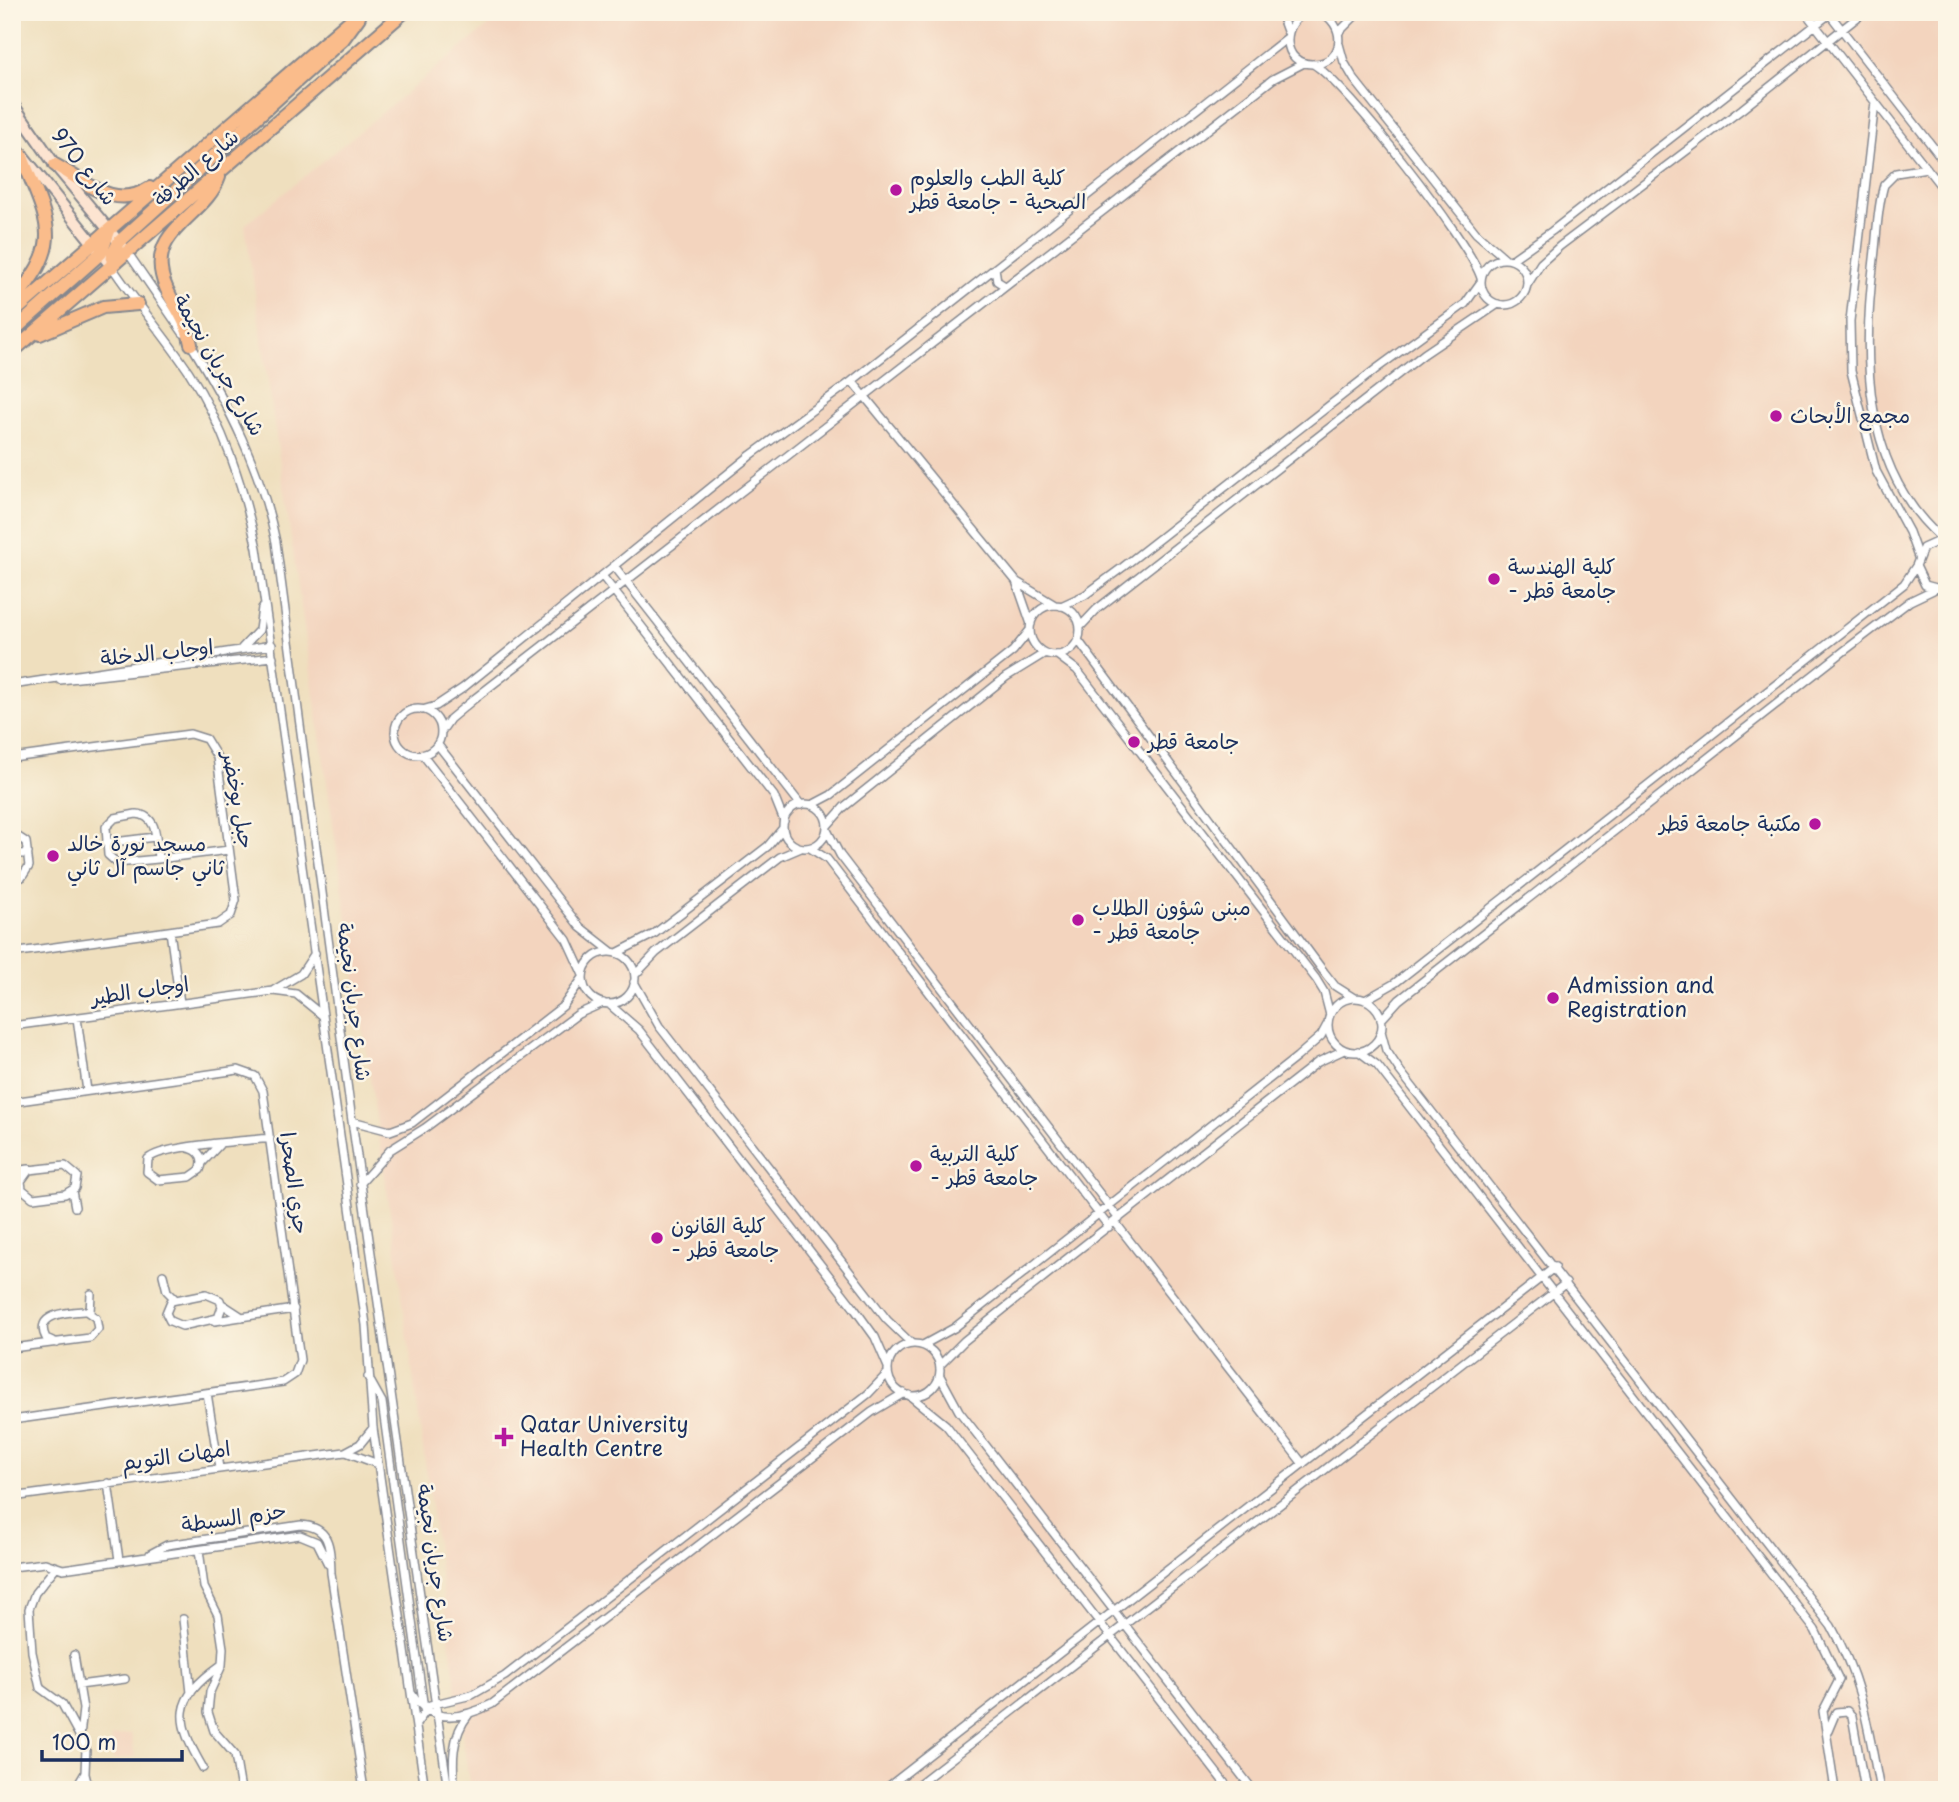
<svg xmlns="http://www.w3.org/2000/svg" width="1959" height="1802" font-family="'Playpen Sans','Playpen Sans Arabic',sans-serif">
	<style>
		.built { fill: #f3d4be }
		.lines { fill: none; stroke-linecap: round; stroke-linejoin: round }
		.street-casing { stroke: #85878e; stroke-width: 10 }
		.secondary-casing { stroke: #85878e; stroke-width: 14 }
		.primary-casing { stroke: #85878e; stroke-width: 16 }
		.street { stroke: #fff; stroke-width: 7 }
		.secondary { stroke: #fde4d1; stroke-width: 10 }
		.primary { stroke: #fabc8b; stroke-width: 12 }
		.poi-dot { fill: #b5179e; stroke: #fcf5e5; stroke-width: 2.5 }
		.labels { text-anchor: middle; stroke-width: 5; stroke-linejoin: round; paint-order: stroke }
		.street-label { font-size: 21px; fill: #1b2f5e; stroke: #fcf5e5 }
		.poi-label { font-size: 21px; fill: #1b2f5e; stroke: #fcf5e5; text-anchor: start }
	</style>
	<rect width="100%" height="100%" fill="#fcf5e5"/>
	<filter id="ink" filterUnits="userSpaceOnUse"><feTurbulence type="fractalNoise" baseFrequency=".0143" numOctaves="2"/><feDisplacementMap in="SourceGraphic" scale="14" xChannelSelector="R" yChannelSelector="G"/><feConvolveMatrix kernelMatrix="1 2 1 2 8 2 1 2 1" color-interpolation-filters="sRGB"/></filter>
	<filter id="wash" filterUnits="userSpaceOnUse"><feTurbulence type="fractalNoise" baseFrequency=".00686" numOctaves="4" result="noise"/><feDisplacementMap in="SourceGraphic" scale="28" xChannelSelector="R" yChannelSelector="G"/><feGaussianBlur stdDeviation="1.57" result="paint"/><feColorMatrix in="noise" values="0 0 0 0 0 0 0 0 0 0 0 0 0 0 0 0 0 1.4 0 .05"/><feComposite in="paint" operator="in"/></filter>
	<g filter="url(#wash)">
		<rect width="100%" height="100%" fill="#efdfbe"/>
		<path class="built" d="M505,12h1442v1778h-1477l-73,-531 -152,-1034z
			M131,1734l4,23 -21,3 -6,-17h4l-1,-6z"/>
	</g>
	<g filter="url(#ink)">
		<g class="lines">
			<defs>
				<path id="street" d="M1280,12l7,19
					M1308,12c-28,10 -27,53 5,52 33,0 34,-43 5,-52
					M1805,12l142,182
					M1828,12l119,153
					M1339,32l20,-20
					M1339,44l5,18 10,17 122,154 30,26
					M1313,64c32,18 157,178 168,214
					M1875,102l-25,219 1,50 25,100 33,61 9,25
					M1927,168l-31,5 -12,12c-7,23 -7,50 -10,74 -12,96 -12,210 68,280
					M128,253l55,80
					M1481 282a23 23 0 1 1 46 0a23 23 0 1 1-46 0Z
					M1511,260l41,-29 280,-219
					M112,267c24,36 53,69 77,105 35,54 54,114 68,176l90,637 19,140 7,103 52,362
					M995,268l2,13 8,5
					M1527,285l14,-22 19,-17 182,-137 122,-97
					M190,343c39,63 71,126 86,199l76,579 96,669
					M852,381l164,200 15,43
					M1943,539l-20,9 -7,18 9,19 22,6
					M615,567l186,238
					M603,577l171,219 10,25
					M1017,582l38,23
					M1030 630a25 25 0 1 1 50 0a25 25 0 1 1-50 0Z
					M1061,606l24,-11 38,-28 253,-198 89,-65 15,-21
					M1080,627l17,-18 327,-255 74,-50
					M1078,640l246,332 11,14 19,12
					M242,648l17,-18 3,-22
					M1057,655l20,15 239,309 8,13 6,23
					M60,680l213,-23
					M12,685l260,-40
					M395 732a23 23 0 1 1 46 0a23 23 0 1 1-46 0Z
					M422,710l14,-4 27,-18 288,-233 101,-74 435,-343
					M441,732l9,-13 24,-20 799,-620 31,-16
					M438,745l142,182 32,25
					M423,755l144,185 16,35
					M12,758l178,-24 16,5 11,18 19,143 -5,15 -13,9 -206,29
					M783 826a22 22 0 1 1 44 0a22 22 0 1 1-44 0Z
					M812,805l19,-10 182,-144 17,-21
					M136,814c23,1 20,28 22,45l-41,4 -9,-8 -2,-28 9,-9z
					M828,825l16,-18 162,-130 39,-24
					M827,830l13,25 279,364
					M12,833l14,9 3,24 -7,11 -10,4
					M106,843l49,-6
					M810,848l17,11 282,368
					M12,855l16,-2
					M158,859l71,-9
					M170,931l10,72
					M583 978a26 26 0 1 1 52 0a26 26 0 1 1-52 0Z
					M617,953l37,-19 114,-88 15,-18
					M635,975l21,-22 124,-96 21,-9
					M634,982l25,44 228,294 25,24
					M274,990l27,-16 14,-21
					M1328 1025a27 27 0 1 1 54 0a27 27 0 1 1-54 0Z
					M1365,1000l30,-17 509,-399 12,-18
					M609,1004l30,26 215,278 21,29 13,30
					M77,1018l10,73
					M1381,1020l18,-20 445,-349 66,-50 23,-11
					M12,1026l261,-35 23,3 27,22
					M1381,1031l5,19 14,21 431,555c32,56 37,103 49,164
					M1358,1051l19,14 438,565 24,50 -16,31 12,79
					M12,1102l226,-32 17,6 8,15 37,269 -5,14 -12,8 -271,38
					M352,1121l38,10 22,-8 151,-117 19,-27
					M188,1148c12,2 17,11 12,22l-10,7 -32,3 -11,-8 1,-13c13,-14 99,-18 122,-21
					M202,1163l17,-18
					M65,1166l12,10 -2,12 -10,6 -32,4 -11,-9 -1,-8 8,-11z
					M12,1171l17,-2
					M360,1184l30,-34 35,-22 153,-114 25,-11
					M72,1191l3,16
					M1115,1222l188,242
					M163,1275l4,16 7,7
					M206,1294l14,6 2,7 -4,11 -36,8 -12,-5 -4,-8 5,-12z
					M222,1304l20,13
					M90,1312l1,-18
					M215,1321l79,-12
					M888 1370a26 26 0 1 1 52 0a26 26 0 1 1-52 0Z
					M923,1345l31,-17 343,-271 24,-21 7,-13
					M12,1348l78,-10 8,-9 -2,-11 -10,-7c-17,1 -53,2 -40,27l11,5
					M940,1365l24,-24 81,-65 241,-189 32,-25 26,-12
					M940,1376l19,35 294,379
					M368,1377l14,25 42,307
					M207,1393l12,75
					M909,1395l37,30 284,365
					M346,1452l32,12
					M108,1483l11,77
					M12,1497l333,-45 15,-8 13,-16
					M199,1550l5,37 14,28 5,33 -1,17 -12,27 -2,20 6,19 21,24 6,35
					M150,1554l17,-9 134,-20c30,2 29,23 30,48l33,217
					M12,1567l33,-4 18,6 237,-34 17,7 11,22
					M56,1567l-21,26 -6,16 3,43 8,36 22,16 24,44 -1,25 -10,17
					M183,1619l8,74
					M74,1655l9,54 -3,27
					M79,1685l46,-6
					M412,1694c19,31 50,25 80,10l380,-292 32,-19
					M417,1723l13,-18 42,-10 33,-19 363,-282 20,-21
					M1828,1731l8,-19 11,-1 5,5 13,74
					M203,1768c-28,-48 -31,-68 18,-103
					M85,1774l4,16
					M455,1790c-3,-27 -4,-54 14,-76
					M884,1790l671,-523
					M911,1790l655,-507"/>
				<path id="secondary" d="M12,103l43,62 68,82
					M12,142l100,125"/>
				<path id="primary" d="M55,165c32,17 59,46 95,23
					M112,267l1,-13 6,-12 224,-203 16,-22
					M12,302c55,-62 35,-79 9,-148
					M12,314l348,-302
					M12,332l89,-79 8,-22
					M40,334l63,-27 35,-3
					M191,344c-5,-30 -24,-44 -29,-69 -11,-46 44,-60 57,-98
					M12,352l392,-340"/>
			</defs>
			<use href="#street" class="street-casing"/>
			<use href="#secondary" class="secondary-casing"/>
			<use href="#primary" class="primary-casing"/>
			<use href="#street" class="street"/>
			<use href="#secondary" class="secondary"/>
			<use href="#primary" class="primary"/>
		</g>
	</g>
	<g class="poi-dot">
		<circle cx="896" cy="190" r="7"/>
		<circle cx="1776" cy="416" r="7"/>
		<circle cx="1494" cy="579" r="7"/>
		<circle cx="1134" cy="742" r="7"/>
		<circle cx="1815" cy="824" r="7"/>
		<circle cx="53" cy="856" r="7"/>
		<circle cx="1078" cy="920" r="7"/>
		<circle cx="1553" cy="998" r="7"/>
		<circle cx="916" cy="1166" r="7"/>
		<circle cx="657" cy="1238" r="7"/>
		<path d="M500.5 1426.5h7v7h7v7h-7v7h-7v-7h-7v-7h7z"/>
	</g>
	<g class="labels">
		<g class="street-label">
			<text transform="translate(84 167) rotate(52)" y="7">شارع 970</text>
			<text transform="translate(196 168) rotate(-41)" y="7">شارع الطرفة</text>
			<text transform="translate(219 365) rotate(60)" y="7">شارع جريان نجيمة</text>
			<text transform="translate(157 653) rotate(-6)" y="7">اوجاب الدخلة</text>
			<text transform="translate(238 800) rotate(80)" y="7">جبل بوخضر</text>
			<text transform="translate(140 991) rotate(-8)" y="7">اوجاب الطير</text>
			<text transform="translate(354 1002) rotate(83)" y="7">شارع جريان نجيمة</text>
			<text transform="translate(294 1183) rotate(82)" y="7">جري الصحرا</text>
			<text transform="translate(176 1456) rotate(-8)" y="7">امهات التويم</text>
			<text transform="translate(234 1518) rotate(-8)" y="7">حزم السبطة</text>
			<text transform="translate(435 1563) rotate(82)" y="7">شارع جريان نجيمة</text>
		</g>
		<g class="poi-label">
			<text x="910" y="185">كلية الطب والعلوم<tspan x="910" dy="24">الصحية - جامعة قطر</tspan></text>
			<text x="1790" y="423">مجمع الأبحاث</text>
			<text x="1508" y="574">كلية الهندسة<tspan x="1508" dy="24">- جامعة قطر</tspan></text>
			<text x="1148" y="749">جامعة قطر</text>
			<text x="1801" y="831" text-anchor="end">مكتبة جامعة قطر</text>
			<text x="67" y="851">مسجد نورة خالد<tspan x="67" dy="24">ثاني جاسم آل ثاني</tspan></text>
			<text x="1092" y="915">مبنى شؤون الطلاب<tspan x="1092" dy="24">- جامعة قطر</tspan></text>
			<text x="1567" y="993">Admission and<tspan x="1567" dy="24">Registration</tspan></text>
			<text x="930" y="1161">كلية التربية<tspan x="930" dy="24">- جامعة قطر</tspan></text>
			<text x="671" y="1233">كلية القانون<tspan x="671" dy="24">- جامعة قطر</tspan></text>
			<text x="520" y="1432">Qatar University<tspan x="520" dy="24">Health Centre</tspan></text>
		</g>
	</g>
	<rect width="1959" height="1802" fill="none" stroke="#fcf5e5" stroke-width="42"/>
	<path d="M42 1750v10h140v-10" fill="none" stroke="#1b2f5e" stroke-width="3.5"/>
	<text x="52" y="1750" font-size="21" fill="#1b2f5e" stroke="#fcf5e5" stroke-width="5" paint-order="stroke">100 m</text>
</svg>
